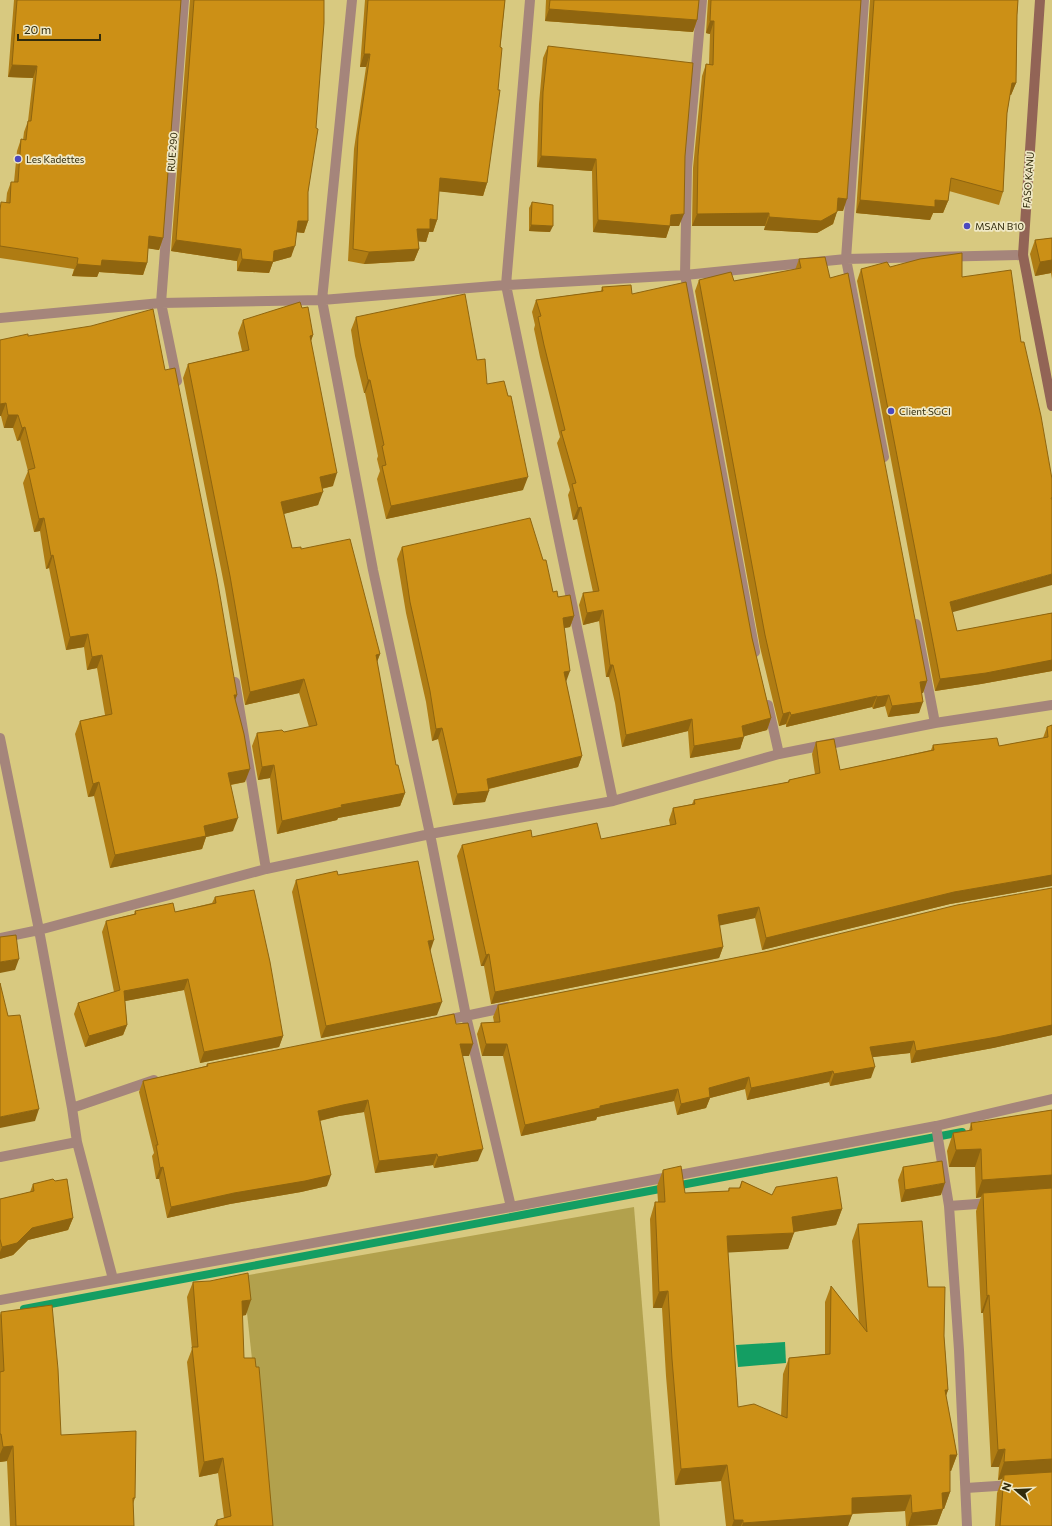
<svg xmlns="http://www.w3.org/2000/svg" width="1052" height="1526" font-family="Commissioner,sans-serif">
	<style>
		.green { fill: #b2a14d }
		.water { fill: #149e63 }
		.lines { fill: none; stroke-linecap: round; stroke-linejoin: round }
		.stream { stroke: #149e63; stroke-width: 8 }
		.minor { stroke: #a5857b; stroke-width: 10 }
		.secondary { stroke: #926456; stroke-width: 10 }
		.wall { fill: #af7c13 }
		.shaded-wall { fill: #8f650f }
		.building { fill: #cc9016; stroke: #8f650f }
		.poi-dot { fill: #4b49bf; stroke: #f0e9c6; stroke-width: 1.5 }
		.labels { text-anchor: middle; stroke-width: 3.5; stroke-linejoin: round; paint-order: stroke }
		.street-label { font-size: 10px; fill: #312b0c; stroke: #f0e9c6 }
		.poi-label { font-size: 10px; fill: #312b0c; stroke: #f0e9c6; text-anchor: start }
	</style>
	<rect width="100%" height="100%" fill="#d8c980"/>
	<path class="green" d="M634,1207l26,319h-390l-27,-250z"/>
	<path class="water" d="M785,1342l1,21 -48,4 -2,-22z"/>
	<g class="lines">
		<path class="stream" d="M24,1309l938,-177"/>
		<path class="minor" d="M352,0l-30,300 51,270 57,264 36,182 45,191
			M530,0l-24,285 107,516
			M702,0l-15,168 -2,107 70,377
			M864,0l-18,259 38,198
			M0,318l161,-15 161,-3 184,-15 179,-10 161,-16 177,-4
			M177,381l-16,-78 23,-303
			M916,624l19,99
			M235,682l31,187
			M768,705l11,49
			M0,738l39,192 33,178 5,34 36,137
			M0,938l39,-8 227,-61 164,-35 183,-33 166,-47 156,-31 117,-18
			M442,1021l66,-14
			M72,1108l82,-28
			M936,1126l13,80 10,144 8,176
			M0,1157l77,-15
			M949,1206l42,-3
			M0,1300l511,-93 425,-81 116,-27
			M966,1488l46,-3"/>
		<path class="secondary" d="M1040,0l-17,255 29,151"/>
	</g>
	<path class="wall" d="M14,0h167l-18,238 -4,12 -11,-2 -1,15 -4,12 -44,-3 -2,5 -25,-1 2,-7 -74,-11v-48l6,-7 1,-10 4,-11h3l3,-31 4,-12 2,1 1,-8 4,-11 5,-43 -25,-1z
		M190,0h134l-16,192v29l-4,12 -7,-1 -6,25 -18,5 -4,11 -32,-2v-10l-66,-10z
		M365,0h140l-18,183 -4,13 -44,-5 -2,29 -4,12h-4l-3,10 -8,-1 1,8 -5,12 -50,3 -16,-3 6,-112 12,-82h-6z
		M546,0h153l-2,20 -4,12 -148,-11z
		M708,0h153l-18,211h-6l-4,13 -16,9 -53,-3 1,-4h-73l1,-58 9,-92 4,-12h3l1,-30 -4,-1z
		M870,0h148l-1,15 -1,68 -5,12h-1l-3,18 -4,79 -4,13 -50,-14 -1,10 -5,12h-10l-3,7 -74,-7z
		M548,46l137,110 -6,70h-9l-4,12 -73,-6 -1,-61 -55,-4 2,-63 4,-46z
		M532,202l18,30 -21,-1v-23z
		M1052,238v41l-1,-6 -16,3 -5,-22 5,-14z
		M799,259l128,422 -4,12h-1l-3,20 -31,4 -3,-11 -12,3 -1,-2 -86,20v-3l-7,2 -19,-79 -65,-356 4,-11 35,1 61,-11z
		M890,267l72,10 59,65 -69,270 5,19 95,-18v58l-71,13 -46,7 -78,-410 4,-12z
		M602,287l30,7 120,344 19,80 -4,12 -23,6 -4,13 -50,9 -2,-27 -66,16 -7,-44 -6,-26h-3l-7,-56 -16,4 -4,-20 4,-12 10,-1 -16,-73 -4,1 -5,-25 2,-5 -13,-47 3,-6 -20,-80 -6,-28 1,-4 -3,-13 4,-12 65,-9z
		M302,308l11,27 -2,6 22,145 -11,3 -4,16 -35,9 9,34 9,1 79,105 -3,8 19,103 9,28 -5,13 -62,12 -1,2 -60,14 -7,-56 -12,2 -6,-34 5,-13 27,-1 25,-5 -10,-34 -54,12 -20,-116 -42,-211 5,-14 54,-13 -4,-18 5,-13z
		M356,317l121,43 10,24 36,106 -137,29 -9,-40 3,-8 -3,-12 1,-3 -13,-63h-1l-9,-37 -4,-26z
		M28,336l137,34 72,325 -2,5 10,82 -14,3 2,46 -27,6 -4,12 -92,19 -16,-72 -6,1 -13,-63 5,-13 25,-6 -8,-47 -10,2 -3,-23 -18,3 -17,-82 -3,1 -6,-38 -6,1 -11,-49 5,-12 -8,-31 -3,1 -4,-13h-9l-3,-12h-1v-76z
		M402,547l141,13 10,32 5,5 16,19 -4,11 -6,1 2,54 16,74 -4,11 -89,22 -4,13 -32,3 -15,-66 -6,2 -6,-39 -20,-89 -9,-54z
		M1052,725l-1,161 -101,18 -188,46 -7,-32 -36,7 4,22 -4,11 -228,46 -7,-38h-3l-24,-110 5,-11 70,-8 69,2 69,-14 -1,-5 4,-12 19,-4 2,-4 94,-18 1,-2 26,-6 -3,-20 4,-12 24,28 91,-20 2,-5 66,1 44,-8 4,-11z
		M338,875l92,75 7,65 -116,23 -29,-146 4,-12z
		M1052,888v147l-59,13 -82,15 -1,-10 -38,4 -1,21 -41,8 -1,-4 -82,18 -2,-11 -35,9 -4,10 -29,7 -3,-14 -77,16 -1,3 -75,16 -18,-80h-21l-5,-22 4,-11 13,-1 -1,-5 5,-12 271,-54z
		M215,897l68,139 -4,11 -79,16 -16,-73 -59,11 2,24 -4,10 -38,12 -11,-33 4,-11 36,-11 -12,-60 4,-11 28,-7 1,-3 40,1 37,-9z
		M456,1024l13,32h-7l16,105 -44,7 -1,-3 -58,8 -11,-61 -25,4 -19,5 7,65 -26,6 -71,12 -63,14 -8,-39h-3l-4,-23 2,-3 -15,-61 4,-11 63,-15 1,-2z
		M1052,1110v416h-57l2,-33 5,-14 -4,1 1,-13h-8l-8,-154h-2l-5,-102 5,-14 -5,1 -1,-31h-26l-2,-16 6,-18 16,-2 2,-8z
		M903,1167l38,28 -40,7 -3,-22z
		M663,1170l22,23 43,-2 1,-3h10l3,-7 30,14 70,14 -6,16 -42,7 -6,17 -60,3 10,155 43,9 2,-42 6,-16 36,-4v-52l6,-16 28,36 -7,-81 6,-17 70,63 16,49 4,54 -2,6 11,59 -6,16h-1v21l-6,17h-1l-6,16 -31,1 -1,-15 -53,3 -4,12h-122l-5,-45 -46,4 -9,-109 -4,-68h-9l-3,-89 5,-17h3l-1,-16z
		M33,1184l40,34 -5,12 -40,10 -15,15 -13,4v-60l30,-7z
		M193,1282l53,33 -4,1 2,42 29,168h-59l3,-6 7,-2 -6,-45 -19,4 -12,-115 5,-13 -5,-52z
		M1,1312l60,123 74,63 -2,6 1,22h-124l-3,-65 -7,1v-147z"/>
	<path class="shaded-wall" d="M549,9l148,11 -4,12 -148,-11z
		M710,21h4l-4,13 -4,-1z
		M364,54h6l-4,13h-6z
		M12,65l25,1 -4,12 -25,-1z
		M1012,83h4l-5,12h-4z
		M541,156l55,3 -4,12 -55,-4z
		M440,178l47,5 -4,13 -48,-5z
		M838,198l9,1 -4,12 -9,-1z
		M860,200h75l13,1 -5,12h-10l-3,7 -74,-7z
		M837,212l-4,12 -16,9 -53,-3 5,-13z
		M769,213l-4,13h-73l5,-12z
		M684,214l-5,12h-9l-4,12 -73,-6 5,-12 73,-5z
		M430,219l7,1 -4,12h-4l-3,10 -13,-1 4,-12z
		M298,221h10l-4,12 -10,-1z
		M531,225l22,1 -3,6 -21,-1z
		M149,236l14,2 -4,12 -14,-2z
		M176,240l65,9 -4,12 -66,-10z
		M295,246l-4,11 -18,5 -4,11 -32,-2 5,-12z
		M419,249l-5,12 -50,3 5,-12z
		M102,260l45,3 -4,12 -44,-3 -2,5 -25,-1 5,-12z
		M1052,260v10l-1,3 -16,3 5,-14z
		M313,335l-5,14 2,-13z
		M368,380h2l-5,13h-1z
		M6,403l-5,13h-1v-12z
		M8,415h10l-5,13h-9z
		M25,427l-5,13 -3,1 5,-13z
		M337,473l-4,13 -18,4 5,-13z
		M528,477l-5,13 -137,29 5,-13z
		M323,492l-5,13 -42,11 5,-14z
		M581,507l-4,12 -4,1 5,-12z
		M44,518l-4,13 -6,1 5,-13z
		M53,555l-4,13 -3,1 5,-13z
		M1052,574v11l-106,29 4,-12z
		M603,610l-4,11 -16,4 4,-12z
		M574,616l-4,11 -11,2 4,-11z
		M88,634l-4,13 -18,3 4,-13z
		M380,654l-5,13 1,-12z
		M102,655l-5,13 -10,2 5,-13z
		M1052,660v11l-71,13 -46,7 5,-12z
		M610,665h3l-4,12h-3z
		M570,671l-4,11 -2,-10z
		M304,679l-5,14 -54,12 5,-13z
		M927,681l-4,12 -7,1 4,-12z
		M234,695h3l-5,13z
		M889,695l-4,11 -12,3 4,-12z
		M877,696l-5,11 -86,20 5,-12z
		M923,702l-4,11 -31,4 4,-11z
		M790,712l-4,12 -7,2 4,-12z
		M771,718l-4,12 -29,8 4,-12z
		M692,719l-4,12 -66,16 4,-12z
		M442,728l-4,11 -6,2 4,-12z
		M744,737l-4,12 -50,9 4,-12z
		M582,756l-4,11 -95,23 4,-11z
		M274,765l-4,13 -12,2 4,-13z
		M250,769l-5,13 -22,4 5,-13z
		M99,782l-5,14 -6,1 5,-13z
		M489,791l-4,11 -32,3 4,-11z
		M405,793l-5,13 -62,12 -1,2 -60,14 5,-13 59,-16z
		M238,818l-5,13 -27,6 -4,12 -92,19 5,-13 89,-29z
		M1052,875v11l-102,18 -188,46 4,-12 188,-46z
		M759,907l-4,11 -42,9 5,-12z
		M434,940l-4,12 -2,-11z
		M723,947l-4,11 -228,46 4,-12z
		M489,954l-5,12h-3l5,-11z
		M19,959l-4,11 -15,3v-11z
		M188,979l-4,11 -64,12 4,-11z
		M442,1002l-5,13 -116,23 5,-12z
		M127,1025l-4,10 -38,12 4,-11z
		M1052,1025v10l-59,13 -82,15 5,-12z
		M283,1036l-4,11 -79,16 4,-11z
		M914,1041l-4,12 -45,5 5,-11z
		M460,1044h13l-4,12h-14z
		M486,1044h21l-4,12h-21z
		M875,1067l-4,11 -41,8 4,-12z
		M833,1071l-4,11 -82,18 4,-12z
		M749,1077l-4,12 -35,9 -4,10 -29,7 4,-11 28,-16z
		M678,1089l-4,12 -77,16 -1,3 -75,16 4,-11 75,-19z
		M368,1100l-4,12 -25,4 -25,6 4,-11 25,-6z
		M39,1109l-4,12 -35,7v-11z
		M483,1149l-5,12 -44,7 4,-11z
		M981,1149l-6,18h-26l7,-17z
		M437,1154l-4,11 -58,8 4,-12z
		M163,1167l-4,12h-3l4,-11z
		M331,1175l-4,11 -26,6 -71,12 -63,14 4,-11 63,-14z
		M1052,1175v16l-69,2 -2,4 -5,1 6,-18z
		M945,1183l-4,12 -40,7 4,-12z
		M842,1209l-6,16 -49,8 5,-16z
		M73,1218l-5,12 -40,10 -15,15 -13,4v-7l2,-5 30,-19z
		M794,1233l-6,16 -67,4 6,-17z
		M668,1291l-6,17h-9l6,-16z
		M989,1295l-6,18h-2l6,-17z
		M251,1300l-5,15 -10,1 6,-15z
		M945,1390h3l-6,16z
		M13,1446l-6,15 -7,1v-8l3,-7z
		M1005,1449l-6,18h-8l7,-17z
		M950,1455h7l-6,16h-7z
		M223,1458l-5,15 -19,4 5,-15z
		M1052,1459v16h-48l-2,4 -4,1 6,-18z
		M727,1465l-6,16 -46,4 6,-16z
		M950,1492l-6,17h-7l5,-16z
		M911,1495l-6,16 -59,3 6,-16z
		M943,1509l-6,16 -29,1 4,-13z
		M852,1515l-4,11h-106l1,-3z
		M734,1520h9l-2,6h-9z"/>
	<path class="building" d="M17,0h164l-18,238 -14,-2 -2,27 -45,-3 -1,6 -24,-2 1,-6 -78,-12v-36l1,-8 9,1 1,-21h7l3,-43 5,1 2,-19h3l6,-55 -25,-1z
		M194,0h130v23l-8,105 2,1 -10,63v29h-10l-3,25 -21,5 -1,11 -31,-3 -1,-10 -65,-9z
		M368,0h137l-5,47 2,1 -4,42h2l-13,93 -47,-5 -3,42 -7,-1v10h-13l2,20 -50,3 -16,-3 5,-113 12,-82h-6z
		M550,0h149l-2,20 -148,-11z
		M711,0h150l-14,199 -9,-1 -1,14 -16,9 -52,-4v-4l-72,1 1,-58 8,-92 7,1 1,-44h-4z
		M874,0h144l-1,15 -1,68h-4l-5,30 -4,79 -52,-14 -3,23 -13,-1v7l-75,-7z
		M548,46l145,17 -8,93 -1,58 -13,1 -1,11 -72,-6 -2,-61 -55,-3 2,-64z
		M532,202l21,3v21l-22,-1z
		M1052,238v22l-12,2 -5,-22z
		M962,253v24l49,-7 10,72h3l17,74 11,63v19h-1l1,2v74l-102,28 7,29 95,-18v47l-66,13 -46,6 -79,-410 26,-7 3,5 30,-8z
		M825,257l5,21 18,-5 79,408 -7,1 3,20 -31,4 -3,-11 -12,2v-1l-86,19 -1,-3 -7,2 -18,-79 -66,-355 32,-8 3,9 67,-13 -2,-9z
		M686,282l66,356 19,80 -29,8 2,11 -50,9 -2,-27 -66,16 -7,-44 -6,-26h-3l-7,-55 -16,3 -4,-20 16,-2 -18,-84 -3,1 -6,-24 4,-1 -15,-52 4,-1 -21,-85 -6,-28 3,-1 -5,-16 67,-9 -1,-4 29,-2 1,9z
		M465,294l12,66 8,-1 2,25 17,-3 4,15h3l17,81 -137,29 -9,-40 4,-1 -4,-19 2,-1 -14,-65h-2l-8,-37 -4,-26z
		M300,302l2,6 6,-1 5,28 -3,1 27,137 -17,4 3,15 -42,10 11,46 9,-1v2l49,-10 30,115 -4,1 20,110h2l7,28 -64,12 1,2 -60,14 -8,-56 -12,2 -5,-34 25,-3 2,2 33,-7 -13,-46 -54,13 -20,-116 -42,-212 61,-14 -6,-30z
		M153,309l12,61 10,-2 42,210 20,117h-3l10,39 6,35 -22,4 10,45 -34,8 2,10 -91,19 -16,-73 -6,2 -13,-63 32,-7 -10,-59 -10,2 -4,-23 -18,3 -17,-82 -2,1 -7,-38 -5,1 -11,-49 7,-2 -10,-41 -3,1 -4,-13h-10l-2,-12 -6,1v-64l28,-6v2l63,-10z
		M530,518l13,42h3l7,32 4,-1 1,6 12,-2 4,21 -11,2 7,53 -6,1 18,84 -95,23 2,12 -32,3 -15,-66 -6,1 -6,-38 -20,-89 -8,-55z
		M1052,725v150l-98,17 -188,46 -7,-31 -41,8 5,32 -228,45 -6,-38 -3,1 -24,-110 69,-15 1,7 65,-14 4,16 75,-15 -3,-16 22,-4 -1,-4 95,-18v-2l31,-7 -4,-31 18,-3 6,31 94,-20 -1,-5 64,-7 2,8 49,-9 -1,-10z
		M418,861l16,79 -6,1 14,61 -116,24 -30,-146 41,-9 1,4z
		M1052,888v137l-55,12 -81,14 -2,-10 -44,6 5,20 -41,7 -1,-3 -82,17 -2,-11 -40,11 1,9 -29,7 -3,-15 -78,17v2l-75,17 -18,-81h-21l-5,-21 19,-1 -2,-17 271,-54 188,-46z
		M254,890l16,72 13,74 -79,16 -16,-73 -64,12 3,34 -38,11 -11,-33 42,-13 -14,-69 30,-7 -1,-3 38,-8 2,9 41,-9 -1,-6z
		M16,935l3,24 -19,3v-25z
		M0,983l8,33 12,-1 19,94 -39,8z
		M454,1014l2,10 12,-1 5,21h-13l23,105 -45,8 -1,-3 -58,7 -11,-61 -25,5 -25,6 13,64 -26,6 -71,12 -63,14 -8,-40 -3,1 -4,-23h2l-15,-64 65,-15 -1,-2z
		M1052,1110v65l-70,5 -1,-31 -25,1 -3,-17 19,-3 -1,-7z
		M942,1161l3,22 -40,7 -2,-23z
		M681,1166l4,27 44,-2v-3h11l2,-7 30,14 4,-8 61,-10 5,32 -50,8 2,16 -67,3 11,171 16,-3 33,14 2,-60 41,-4 1,-68 36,46 -9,-108 64,-3 6,66h17l-1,49 4,54h-3l12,65h-7v37l-8,1 1,16 -31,4 -1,-18 -59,3v17l-109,8v-3h-9l-7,-55 -46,4 -9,-110 -4,-68 -9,1 -4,-90h10l-2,-32z
		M53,1179l2,2 12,-2 6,39 -41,10 -15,15 -15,4 -2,-8v-40l34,-8 -1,-7z
		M1052,1188v271l-48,3 1,-13 -7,1 -9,-155 -2,1 -4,-103z
		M248,1273l3,27 -9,1 2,57h11l1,9h3l14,159h-57h1v-6l14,-4 -8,-58 -19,4 -12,-115h6l-5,-65 17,-1z
		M52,1305l6,64 3,66 75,-4 -1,67h-2l1,28h-118l-3,-80 -10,1 -2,-13h-1v-62l4,-1 -3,-59z
		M1052,1472v54h-52l4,-51z"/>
	<g class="poi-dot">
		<circle cx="18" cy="159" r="4"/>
		<circle cx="967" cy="226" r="4"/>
		<circle cx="891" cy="411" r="4"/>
	</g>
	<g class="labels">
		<g class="street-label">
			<text transform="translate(172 152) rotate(-86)" y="4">RUE 290</text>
			<text transform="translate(1028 180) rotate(-86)" y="4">FASO KANU</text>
		</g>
		<g class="poi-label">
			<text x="26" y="163">Les Kadettes</text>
			<text x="975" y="230">MSAN B10</text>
			<text x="899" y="415">Client SGCI</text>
		</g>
	</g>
	<g transform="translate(1016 1490) rotate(289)" stroke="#f0e9c6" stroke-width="3" paint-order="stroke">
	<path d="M0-3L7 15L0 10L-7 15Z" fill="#312b0c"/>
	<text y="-6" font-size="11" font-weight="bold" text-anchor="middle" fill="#312b0c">N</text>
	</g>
	<path d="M18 34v6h82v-6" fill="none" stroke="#312b0c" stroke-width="2"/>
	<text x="24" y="34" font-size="12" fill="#312b0c" stroke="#f0e9c6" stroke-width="3" paint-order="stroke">20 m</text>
</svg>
